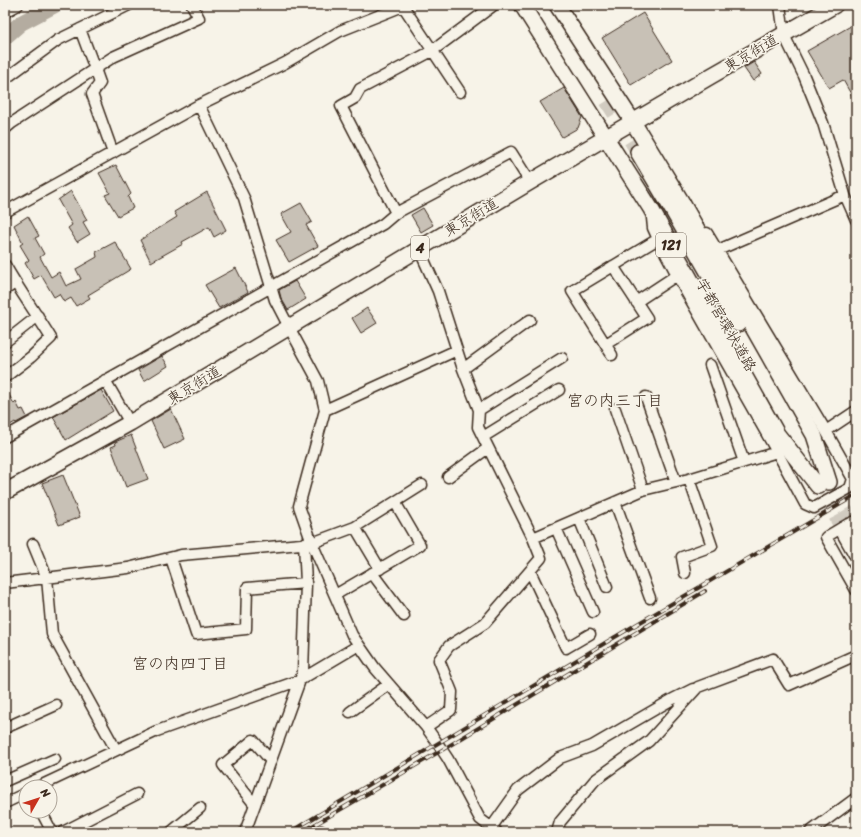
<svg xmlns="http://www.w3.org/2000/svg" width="861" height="837" font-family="Sriracha,'Klee One',sans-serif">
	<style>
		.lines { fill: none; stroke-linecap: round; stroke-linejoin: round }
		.river { stroke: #b4aca0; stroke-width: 16 }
		.building { fill: #c8c1b6; stroke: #3b2a1e }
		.highway-tunnel { stroke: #d1cbc0; stroke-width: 15; stroke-dasharray: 15 8; stroke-linecap: butt }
		.minor-casing { stroke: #3b2a1e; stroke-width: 13 }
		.highway-casing { stroke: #3b2a1e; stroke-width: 18 }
		.minor { stroke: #f7f3e8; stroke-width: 10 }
		.highway { stroke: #f7f3e8; stroke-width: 15 }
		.rail-casing { stroke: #3b2a1e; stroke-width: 4 }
		.rail { stroke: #f7f3e8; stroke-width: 2.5; stroke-dasharray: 8; stroke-linecap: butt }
		.labels { text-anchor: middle; stroke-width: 3.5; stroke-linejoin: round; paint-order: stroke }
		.shield { fill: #f7f3e8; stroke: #73665b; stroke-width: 1 }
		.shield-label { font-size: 14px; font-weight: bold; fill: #3b2a1e }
		.street-label { font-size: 15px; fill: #3b2a1e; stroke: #f7f3e8 }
		.neighbourhood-label { font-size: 16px; fill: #3b2a1e; stroke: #f7f3e8 }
	</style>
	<rect width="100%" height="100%" fill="#f7f3e8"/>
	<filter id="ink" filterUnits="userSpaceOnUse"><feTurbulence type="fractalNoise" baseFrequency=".025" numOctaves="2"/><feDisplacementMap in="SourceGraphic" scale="8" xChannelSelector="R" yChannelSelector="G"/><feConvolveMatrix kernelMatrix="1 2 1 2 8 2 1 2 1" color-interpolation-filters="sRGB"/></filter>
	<g filter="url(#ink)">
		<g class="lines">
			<path class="river" d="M5,37l16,-14 34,-18"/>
		</g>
		<path class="building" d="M643,13l29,47 -41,25 -29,-47z
			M856,23v80l-13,-23 -14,8 -22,-37z
			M754,62l8,12 -9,7 -9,-13z
			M564,88l18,29 -4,11 -16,9 -22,-35z
			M116,165l15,29 -3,3 5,11 -15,8 -13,-21 5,-2 -11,-20z
			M71,191l16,29 -4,2 7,12 -13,8 -9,-14 4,-3 -14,-25z
			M207,192l19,38 -12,7 -5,-10 -27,15 1,2 -32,18 -11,-22 37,-23 -3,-5z
			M301,203l11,19 -6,3 12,21 -29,16 -13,-22 15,-8 -10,-18z
			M423,208l10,17 -12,7 -10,-17z
			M28,216l11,20 -4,2 9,16 -4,3 11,20 8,-5 7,14 15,-7 -5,-10 21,-12 -1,-5 19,-10 16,27 -43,26 2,3 -14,8 -5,-8 -7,4 -5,-8 -5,3 -13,-22 -7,4 -9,-16 4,-3 -9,-15 3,-2 -9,-18z
			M236,268l12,24 -29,16 -14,-23z
			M295,281l11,18 -18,11 -7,-12 -2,-8z
			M367,308l10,15 -16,10 -9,-15z
			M162,356l6,10 -24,15 -6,-11z
			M5,387l9,17 2,-2 4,8 3,-1 4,8 -11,6 -1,-1 -10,6z
			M101,390l12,21 -47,29 -13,-23z
			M171,409l14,30 -21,10 -13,-28z
			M131,435l17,44 -22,8 -15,-40 5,-2 -1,-3z
			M63,475l17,42 -21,8 -17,-42z"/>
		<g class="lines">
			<path class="highway-tunnel" d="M607,101l31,51
				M833,490l21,34
				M825,496l18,34"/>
			<defs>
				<path id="minor" d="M780,5l4,30 20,41 19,47 22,72 11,25
					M5,12l13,-7
					M80,29l15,40 5,14 -8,11 21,59
					M5,79l53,-39 71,-35
					M199,105l45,93 31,102 14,27 29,54 7,29 -26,96 13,37 40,92 23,33 51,59 12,17 10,15 32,60 17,13
					M5,129l7,-6 101,-66 86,-39 -7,-13
					M5,212l194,-107 86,-42 55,-32 63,-25 57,86
					M396,213l-55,-107 14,-8 5,-9 72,-38 62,-46
					M652,218l1,10 5,11 27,51 92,162 28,52 9,4 36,-20 3,-9 -27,-48 -119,-198
					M419,249l19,42 25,78 16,41 -1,17 55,111 8,20 -56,65 -36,23 -10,14 13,32 -1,18 -25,17
					M718,250l127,-55
					M5,265c14,25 31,48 46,73l-20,19 -26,20
					M5,290l10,-7
					M636,302l41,-27
					M5,342l33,-26
					M606,344l41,-26 -34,-52
					M612,355l-40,-64 86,-52
					M710,365l34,97
					M463,369l67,-49
					M105,380l25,43
					M646,397l30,85
					M615,409l28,81
					M325,410l132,-60
					M479,410l83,-52
					M826,431l30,-20
					M5,437l378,-213 13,-11 115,-61 19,30
					M483,437l76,-47
					M448,477l40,-29
					M615,502l35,96
					M579,518l28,69
					M848,524l-22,13 30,53
					M355,527l25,42
					M556,528l37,84
					M533,538l110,-48 46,-11 88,-27
					M33,544l14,34 5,56 64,116
					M171,558l25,76 50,-5 1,-41 59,-5
					M530,571l36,77 24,-14
					M372,573l32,43
					M685,573l-3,-16 30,-11 -23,-67
					M5,583l123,-15 53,-13 131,-12 43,-16 40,-25
					M335,595l85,-50 -25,-43 27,-17
					M350,712l39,-28
					M5,728l51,-23
					M5,781l50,-22
					M38,787l119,-56 143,-51 59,-35
					M5,803l21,-10
					M255,805l-32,-40 30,-25 18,21
					M41,811l11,21
					M491,828l27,-38 42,-32 32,-12 81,-47 20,-10
					M63,832l74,-38
					M171,832l29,-24
					M245,832l58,-160 3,-89 -2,-40
					M319,832l2,-1v1
					M557,832l3,-10 35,-42 54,-39 49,-54 75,-28 16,26 67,-30
					M810,832l46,-34"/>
				<path id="highway" d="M522,5l129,204 126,225 41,52
					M557,5l76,117 48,79 133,234 15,47
					M638,152l35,59 65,113
					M5,492l125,-69 400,-241 181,-106 124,-71
					M854,524l2,4
					M843,530l13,23"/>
			</defs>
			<use href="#minor" class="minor-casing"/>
			<use href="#highway" class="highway-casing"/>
			<use href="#minor" class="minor"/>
			<use href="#highway" class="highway"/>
			<defs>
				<path id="rail" d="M290,832l320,-192 246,-145
					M302,832l140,-82 263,-159"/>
			</defs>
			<use href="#rail" class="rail-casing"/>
			<use href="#rail" class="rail"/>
		</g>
	</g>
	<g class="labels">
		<g class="shield">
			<rect x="656" y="233" width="30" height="24" rx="3"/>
			<rect x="411" y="236" width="18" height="24" rx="3"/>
		</g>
		<g class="shield-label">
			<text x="671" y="250">121</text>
			<text x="420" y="253">4</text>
		</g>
		<g class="street-label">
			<text transform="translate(751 53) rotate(-30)" y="5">東京街道</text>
			<text transform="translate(471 217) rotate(-31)" y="5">東京街道</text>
			<text transform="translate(726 325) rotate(60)" y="5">宇都宮環状道路</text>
			<text transform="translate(194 385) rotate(-31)" y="5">東京街道</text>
		</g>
		<g class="neighbourhood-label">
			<text x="615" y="406">宮の内三丁目</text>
			<text x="180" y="669">宮の内四丁目</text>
		</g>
	</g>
	<rect width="861" height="837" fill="none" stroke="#f7f3e8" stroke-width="20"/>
	<rect x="10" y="10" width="841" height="817" fill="none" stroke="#3b2a1e" stroke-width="1.5" filter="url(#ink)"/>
	<g transform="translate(38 799) rotate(51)"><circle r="19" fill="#f7f3e8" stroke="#aca397"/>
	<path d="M0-3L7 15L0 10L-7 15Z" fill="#c8321e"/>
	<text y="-6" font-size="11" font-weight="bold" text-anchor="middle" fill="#3b2a1e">N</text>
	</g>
</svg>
